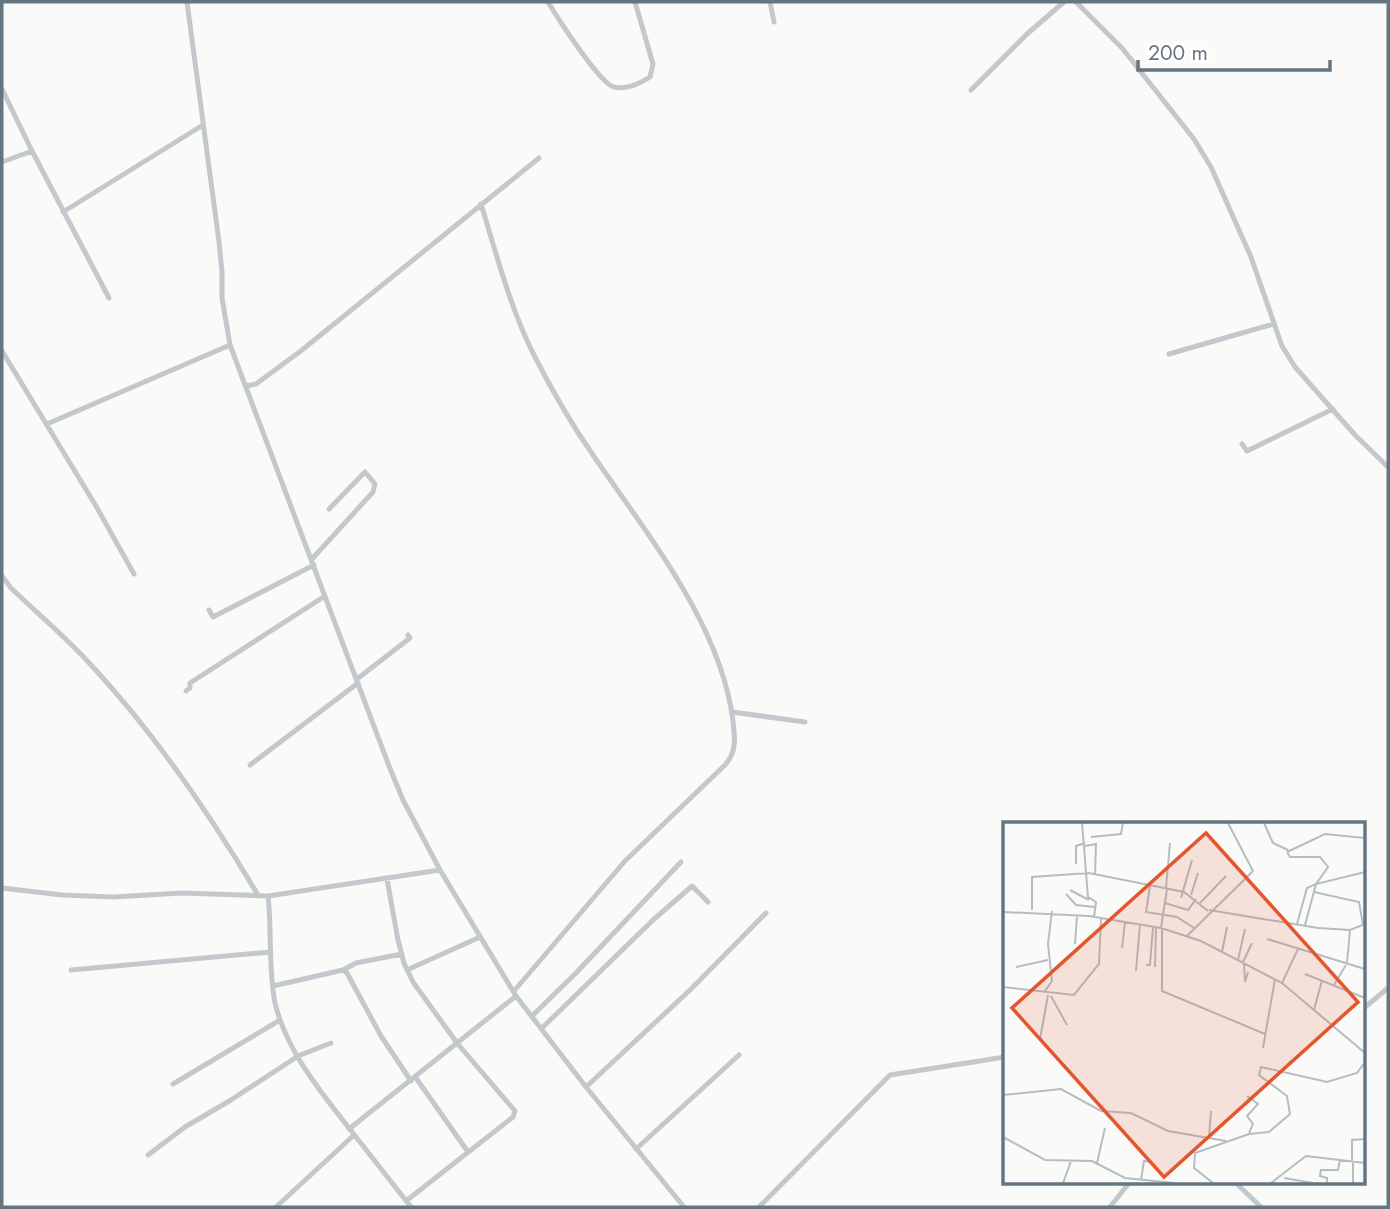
<svg xmlns="http://www.w3.org/2000/svg" width="1390" height="1209" font-family="Jost,sans-serif">
	<style>
		.lines { fill: none; stroke-linecap: round; stroke-linejoin: round }
		.street { stroke: #c3c8cc; stroke-width: 5 }
		.inset-road { fill: none; stroke: #b5bdc2; stroke-width: 2 }
		.view { fill: #e4572e; fill-opacity: 0.15; stroke: #e4572e; stroke-width: 3.5 }
		.inset-edge { fill: none; stroke: #657683; stroke-width: 3.5 }
	</style>
	<rect width="100%" height="100%" fill="#fafaf8"/>
	<g class="lines">
		<path class="street" d="M187,2l32,240 3,30v26l8,47 159,421 14,34 37,70 76,126 70,91 98,120
			M548,2c9,15 52,82 66,85 13,3 25,-3 36,-10l3,-13 -18,-62
			M770,2l4,20
			M1076,2l46,46 72,91 17,28 40,90 31,89 13,21 60,68 33,32
			M2,89l30,62 77,147
			M971,90l56,-56 37,-32
			M2,162l30,-11
			M481,204c16,52 30,107 55,155 17,33 36,66 57,96 53,78 128,169 140,266 2,18 4,30 -8,44l-100,96 -111,130
			M63,212l140,-87
			M2,351l94,155 38,68
			M1169,354l104,-30
			M246,386l10,-2 46,-34 237,-192
			M47,424l183,-79
			M1242,444l5,7 86,-42
			M312,559l61,-67 2,-8 -10,-12 -36,37
			M2,576l9,12c27,26 56,50 81,78 63,68 119,150 166,229
			M209,610l4,7 101,-52
			M357,679l53,-41 -2,-3
			M186,691l4,-3v-5l135,-87
			M732,712l73,10
			M250,765l108,-82
			M387,879l11,61 6,23 9,19 44,61 58,68 -2,6 -107,84
			M2,888l60,7 51,2 69,-4 86,3 172,-26
			M268,896c4,35 0,72 7,107 11,46 42,84 70,120 22,28 44,56 66,84
			M71,970l200,-18
			M343,970l13,-7 46,-9
			M407,970l73,-33
			M273,986l70,-16 4,3 34,63 30,45
			M1364,1008l24,-20
			M533,1015l43,-42 105,-111
			M542,1028l110,-107 40,-35 16,16
			M416,1078l52,74
			M173,1084l107,-64
			M586,1087l104,-97 76,-77
			M349,1129l167,-133
			M636,1149l103,-94
			M148,1155l37,-28 46,-27 67,-44 33,-13
			M1236,1183l25,24
			M276,1207l78,-72
			M759,1207l131,-132 115,-18
			M1110,1207l19,-24"/>
	</g>
	<g transform="translate(1003 822)">
		<rect width="362" height="362" fill="#fafaf8"/>
		<path class="inset-road" d="M79,1l6,74 8,5 -2,15M261,1l9,20 15,7M88,15l30,-3 2,-11M82,24l11,-2 -1,31M284,30l3,5h30l8,10 -12,17 -9,4 -10,36M284,30l38,-18 40,4M73,42v-18l9,-3M147,64l-4,26 31,5 17,11M163,66l4,-45M67,68l19,10M311,70l45,10 4,23M63,72l10,11 19,2M188,73l7,-22M178,76l11,-38M162,81l23,7 8,-11M197,81l26,-27M29,88v-33l57,-4 95,19 24,19M206,88l109,18 32,2 15,-6M0,90l86,4 72,12 40,13 81,42 83,70M302,103l11,-41 49,-12M158,106l6,-39M159,106v63l103,43M184,114l66,-65 -25,-48M264,117l98,30M72,122l2,-29M119,126l3,-26M219,130l5,-25M235,138l7,-31M240,140l9,-19M241,141l1,19 3,-10M143,143h4l3,-38M13,145l32,-7M152,145l1,-39M133,149l4,-47M302,152l60,24M279,161l16,-34M331,163l13,-22 3,-33M0,165l71,8 25,-31 2,-46M42,169l7,-10 -4,-37 4,-33M48,174l16,29M311,188l8,-30M37,217l8,-44M260,226l12,-69M0,273l58,-6 40,22 30,2 37,18 58,10M244,274l11,8 -11,12 6,8 -4,9M0,315l42,23 47,1 33,17 49,5M206,315l2,-26M349,339v-21l13,-1M350,339v22M94,341l8,-35M281,356l29,5M138,358l3,-19 7,1M60,361l8,-22M210,361l-19,-15 1,-15 54,-19 20,-2 21,-18 -3,-18 -28,-21 2,-8 66,15 30,-9 8,-11M268,361l35,-27 59,7M324,361v-5l-7,-2 1,-6h17l2,-10"/>
		<path class="view" d="M203,11l152,169 -194,175 -152,-169z"/>
		<rect width="362" height="362" class="inset-edge"/>
	</g>
	<rect width="1390" height="1209" fill="none" stroke="#657683" stroke-width="7"/>
	<path d="M1138 60v10h192v-10" fill="none" stroke="#657683" stroke-width="3.5"/>
	<text x="1148" y="60" font-size="21" fill="#657683" stroke="#ffffff" stroke-width="5" paint-order="stroke">200 m</text>
</svg>
